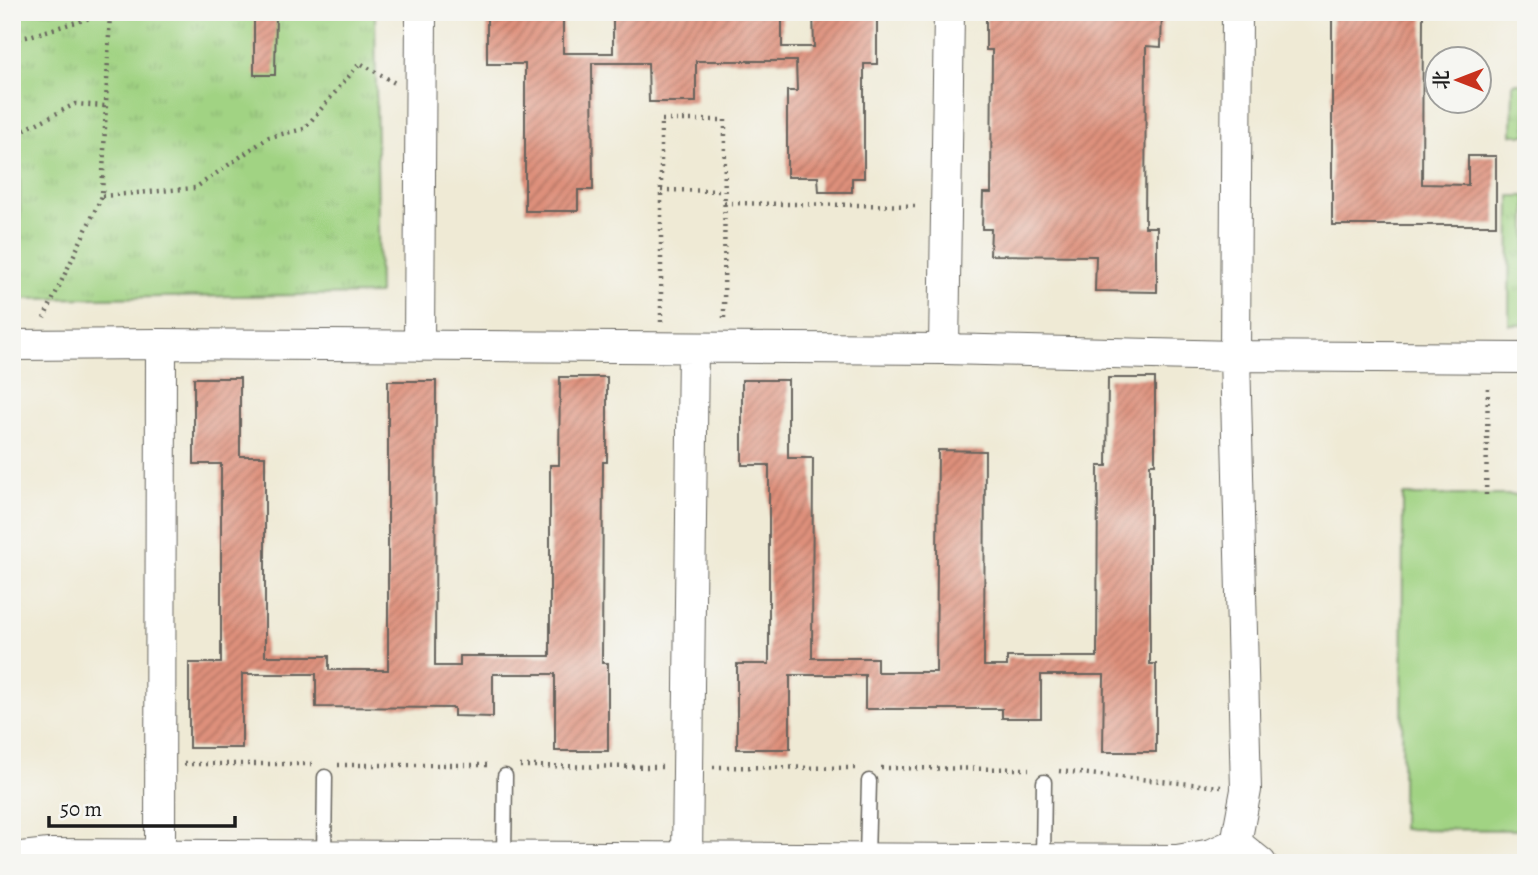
<svg xmlns="http://www.w3.org/2000/svg" width="1538" height="875" font-family="Alegreya,'Noto Serif SC',serif">
	<style>
		.grass { fill: url(#grass-tufts); stroke: #5e7850; stroke-width: 2 }
		.pitch { fill: #a1d383; stroke: #5e7850; stroke-width: 2 }
		.building { fill: url(#building-hatch) }
		.lines { fill: none; stroke-linecap: round; stroke-linejoin: round }
		.lane-casing { stroke: #66645d; stroke-width: 17 }
		.street-casing { stroke: #66645d; stroke-width: 32 }
		.path { stroke: #66645d; stroke-width: 4.5; stroke-dasharray: 2 5; stroke-linecap: butt }
		.lane { stroke: #fff; stroke-width: 14 }
		.street { stroke: #fff; stroke-width: 30 }
	</style>
	<defs>
		<pattern id="grass-tufts" width="24" height="20" patternUnits="userSpaceOnUse" patternTransform="scale(1.75)"><rect width="24" height="20" fill="#a1d383"/><path d="M3 7l-1-3M5 7V3M7 7l1-3M15 17l-1-3M17 17v-4M19 17l1-3" fill="none" stroke="#8ab571"/></pattern>
		<pattern id="building-hatch" width="6" height="6" patternUnits="userSpaceOnUse" patternTransform="scale(1.75)"><rect width="6" height="6" fill="#de907b"/><path d="M-1 1l2-2M0 6l6-6M5 7l2-2" fill="none" stroke="#b37564"/></pattern>
	</defs>
	<rect width="100%" height="100%" fill="#f6f6f2"/>
	<filter id="ink" filterUnits="userSpaceOnUse"><feTurbulence type="fractalNoise" baseFrequency=".0143" numOctaves="2"/><feDisplacementMap in="SourceGraphic" scale="14" xChannelSelector="R" yChannelSelector="G"/><feConvolveMatrix kernelMatrix="1 2 1 2 8 2 1 2 1" color-interpolation-filters="sRGB"/></filter>
	<filter id="wash" filterUnits="userSpaceOnUse"><feTurbulence type="fractalNoise" baseFrequency=".00686" numOctaves="4" result="noise"/><feDisplacementMap in="SourceGraphic" scale="28" xChannelSelector="R" yChannelSelector="G"/><feGaussianBlur stdDeviation="1.57" result="paint"/><feColorMatrix in="noise" values="0 0 0 0 0 0 0 0 0 0 0 0 0 0 0 0 0 1.4 0 .05"/><feComposite in="paint" operator="in"/></filter>
	<g filter="url(#wash)">
		<rect width="100%" height="100%" fill="#efead5"/>
		<path class="grass" d="M12,12h363l4,282 -358,5 -2,-157 -7,-8z
			M1513,83h13v52h-14z
			M1510,196h16v129h-17z"/>
		<path class="pitch" d="M1403,495h123v335l-124,-1z"/>
		<g id="blocks">
			<path class="building" d="M254,12h22l-1,63h-21z
				M487,12h76v41h50v-41h169v35h32l-1,-35h64v52h-13v114h-12v14h-33l-1,-15h-31v-86h10l-1,-30h-100v41h-47l-1,-39h-56l1,127h-15v21h-53v-147h-38z
				M994,12h168l-1,35 -15,-1 -1,181h12v65l-62,-1 1,-35 -106,-1 1,-26h-9l1,-36h8l1,-143h-6v-32h8z
				M1332,12h91l-1,172 46,1v-29h28v69h-164z
				M560,377h47v85h-4l-1,201h6v88h-53v-77h-62v43l-39,-1v-8l-138,-1v-33h-74v74h-53v-85h32v-199h-27v-86h46v78h25v200h64v14h59v-289h48l-1,285h25v-10h90v-191h9z
				M1108,378h47v86h-5v200h6v88h-53l1,-77h-63v43h-39v-9h-137v-34h-75v74h-53v-85h32v-199h-27v-85h46v78h25l-1,200h65v14h59l2,-222 47,1 -1,215h23v-9h90l1,-191h9z"/>
		</g>
	</g>
	<g filter="url(#ink)">
		<use href="#blocks" fill-opacity="0" stroke="#66645d" stroke-width="2"/>
		<g class="lines">
			<defs>
				<path id="lane" d="M324,856l1,-79
					M504,856l1,-80
					M867,858l2,-77
					M1043,859l1,-77"/>
				<path id="street" d="M12,345l149,-1 783,5 291,7 291,2
					M419,346l2,-334
					M944,349l5,-337
					M1236,843l25,20
					M160,855l1,-511
					M687,857l6,-509
					M12,858l37,-4 1128,6 35,-6 24,-11 10,-53 -11,-434 2,-344"/>
			</defs>
			<use href="#lane" class="lane-casing"/>
			<use href="#street" class="street-casing"/>
			<path class="path" d="M12,39l14,-2 84,-25 -8,184 -58,122
				M12,136l63,-32 31,2
				M661,190l63,1
				M102,196l93,-8 74,-51 35,-8 56,-66 35,20
				M724,203l195,3
				M661,322v-202h64l-1,201
				M1486,495l2,-111
				M184,764h128
				M338,765h153
				M520,766l142,1
				M713,767l145,1
				M881,768l148,1
				M1059,771l162,16"/>
			<use href="#lane" class="lane"/>
			<use href="#street" class="street"/>
		</g>
	</g>
	<rect width="1538" height="875" fill="none" stroke="#f6f6f2" stroke-width="42"/>
	<g transform="translate(1458 80) rotate(270)"><circle r="33" fill="#f6f6f2" stroke="#9f9f9c" stroke-width="2"/>
	<path d="M0-5L12 26L0 18L-12 26Z" fill="#c8321e"/>
	<text y="-10" font-size="19" font-weight="bold" text-anchor="middle" fill="#1c1c1c">北</text>
	</g>
	<path d="M49 816v10h186v-10" fill="none" stroke="#1c1c1c" stroke-width="3.5"/>
	<text x="60" y="816" font-size="21" fill="#1c1c1c" stroke="#f6f6f2" stroke-width="5" paint-order="stroke">50 m</text>
</svg>
